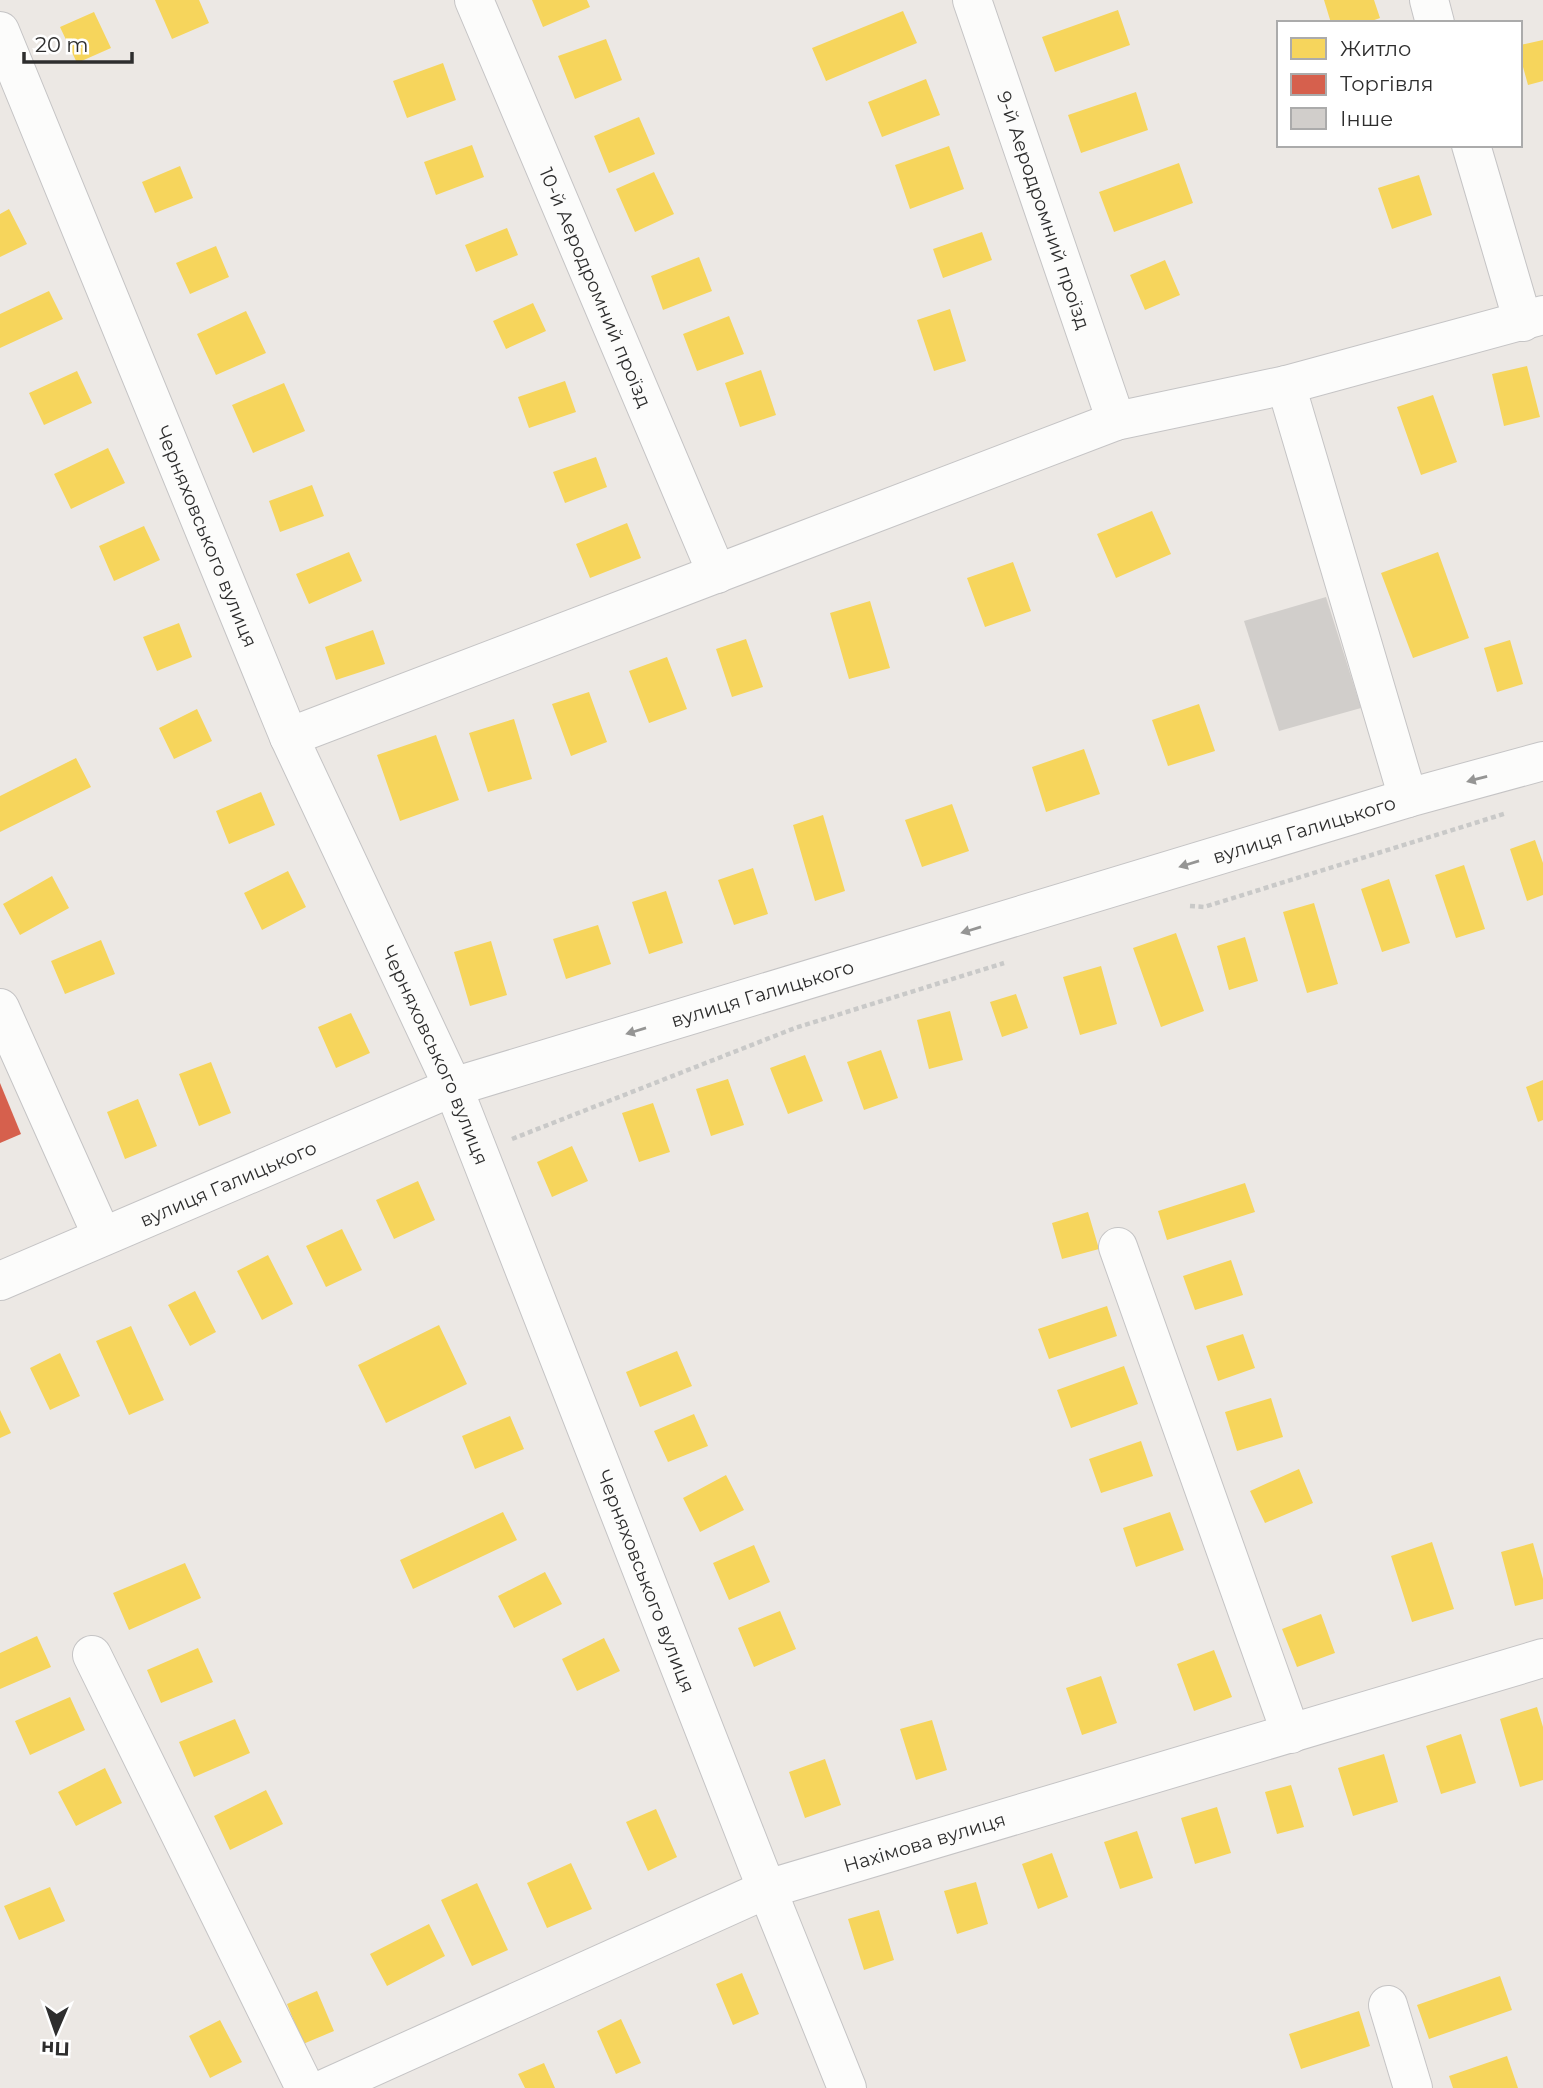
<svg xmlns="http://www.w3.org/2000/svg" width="1543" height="2088" font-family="Montserrat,sans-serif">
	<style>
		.homes { fill: #f6d55c }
		.shops { fill: #d6604d }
		.building { fill: #d1cecb }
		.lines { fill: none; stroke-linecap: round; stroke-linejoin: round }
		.minor-casing { stroke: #c5c4c5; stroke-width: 40 }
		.path { stroke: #c9c9c8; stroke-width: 4.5; stroke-dasharray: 5 3.5; stroke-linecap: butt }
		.minor { stroke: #fcfcfb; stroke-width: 38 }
		.oneway { fill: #959594 }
		.labels { text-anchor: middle; stroke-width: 7; stroke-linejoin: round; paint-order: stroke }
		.street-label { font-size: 19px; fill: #2e2e2e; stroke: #fff }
	</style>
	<rect width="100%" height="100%" fill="#ece8e4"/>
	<path class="homes" d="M155,0h44l10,23 -37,16z
		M532,0h55l3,7 -47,20z
		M1324,0h50l6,18 -14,5h-35z
		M1118,10l12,35 -75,27 -13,-35z
		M903,11l14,32 -91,38 -14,-33z
		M94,12l17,36 -34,15 -17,-36z
		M606,39l16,41 -47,19 -17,-43z
		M1543,40v41l-15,4 -8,-29v-11z
		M443,63l13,37 -49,18 -14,-37z
		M926,79l14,36 -58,22 -14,-35z
		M1136,92l12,38 -67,23 -13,-38z
		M639,117l16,37 -46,19 -15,-37z
		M472,145l12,32 -48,18 -12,-33z
		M949,146l15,43 -54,20 -15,-44z
		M1179,163l14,40 -79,29 -15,-40z
		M180,166l13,32 -38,15 -13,-31z
		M654,172l20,42 -39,18 -19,-43z
		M1419,175l13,40 -40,14 -14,-41z
		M9,209l18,35 -27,13v-43z
		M507,228l11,27 -42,17 -11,-27z
		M982,232l10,28 -49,18 -10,-29z
		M216,246l13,31 -39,17 -14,-31z
		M699,257l13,34 -49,19 -12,-34z
		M1165,260l15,35 -35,15 -15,-35z
		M49,291l14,28 -63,29v-34z
		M533,303l13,28 -40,18 -13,-28z
		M950,309l16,52 -32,10 -17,-51z
		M246,311l20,42 -50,22 -19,-41z
		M729,316l15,38 -47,17 -14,-37z
		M1527,366l13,51 -36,9 -12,-52z
		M761,370l15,45 -36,12 -15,-44z
		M77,371l15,32 -48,22 -15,-32z
		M565,381l11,31 -47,16 -11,-31z
		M284,383l21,48 -52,22 -21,-48z
		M1433,395l24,67 -36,13 -24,-68z
		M108,448l17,35 -54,26 -17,-35z
		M596,457l11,30 -42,16 -12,-31z
		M312,485l12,31 -44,16 -11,-31z
		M1152,511l19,43 -55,24 -19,-44z
		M627,523l14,35 -51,20 -14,-34z
		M144,526l16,34 -46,21 -15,-35z
		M349,552l13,29 -53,23 -13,-30z
		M1438,552l31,86 -56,20 -32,-85z
		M1013,562l18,49 -46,16 -18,-49z
		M870,601l20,67 -41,11 -19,-66z
		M179,623l13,34 -35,14 -14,-34z
		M373,630l12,34 -49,16 -11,-33z
		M746,639l17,48 -31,10 -16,-48z
		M1510,640l13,44 -26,8 -13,-44z
		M667,657l20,52 -38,14 -20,-52z
		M589,692l18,50 -36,14 -19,-52z
		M1199,704l16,47 -47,15 -16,-46z
		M197,709l15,32 -38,18 -15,-31z
		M514,719l18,60 -44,13 -19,-59z
		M436,735l23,65 -59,21 -23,-66z
		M1084,749l16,45 -54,18 -14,-45z
		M76,758l15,29 -91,45v-36z
		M261,792l14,33 -46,19 -13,-33z
		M952,804l17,47 -47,16 -17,-47z
		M823,815l22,76 -30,10 -22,-76z
		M1535,840l8,23v32l-16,6 -17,-52z
		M1464,865l21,64 -29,9 -21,-63z
		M753,868l15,46 -34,11 -16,-45z
		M288,871l18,36 -44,23 -18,-37z
		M52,876l17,32 -49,27 -17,-31z
		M1389,879l21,64 -28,9 -21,-63z
		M666,891l17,52 -34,11 -17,-52z
		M1314,903l24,81 -31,9 -24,-81z
		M598,925l13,39 -45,15 -13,-40z
		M1176,933l28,78 -43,16 -28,-79z
		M1245,937l13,44 -29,9 -12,-44z
		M101,940l14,34 -50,20 -14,-33z
		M491,941l16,54 -37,11 -16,-54z
		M1101,966l16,58 -37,11 -17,-58z
		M1016,994l12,34 -26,9 -12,-35z
		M950,1011l13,49 -34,9 -12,-49z
		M351,1013l19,40 -34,15 -18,-41z
		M881,1050l17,48 -34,12 -17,-48z
		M805,1055l18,46 -35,13 -18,-46z
		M211,1062l20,51 -32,13 -20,-52z
		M728,1079l16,46 -33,11 -15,-47z
		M1543,1080v40l-5,2 -12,-35z
		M138,1099l19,47 -32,13 -18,-47z
		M653,1103l17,49 -31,10 -17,-49z
		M572,1146l16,35 -36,16 -15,-35z
		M418,1181l17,39 -41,19 -18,-39z
		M1245,1183l10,29 -88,28 -9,-29z
		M1088,1212l11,37 -37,10 -10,-36z
		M342,1229l20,41 -36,17 -20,-41z
		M268,1255l25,49 -31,16 -25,-49z
		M1231,1260l12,35 -48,15 -12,-34z
		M195,1291l21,41 -26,14 -22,-41z
		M1107,1306l10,30 -68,23 -11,-30z
		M439,1325l28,59 -81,39 -28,-58z
		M131,1326l33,74 -35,15 -33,-74z
		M1243,1334l12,34 -37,13 -12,-35z
		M677,1351l15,35 -52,21 -14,-35z
		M60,1353l20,43 -30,14 -20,-42z
		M1124,1366l14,38 -67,24 -14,-38z
		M1271,1398l12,39 -46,14 -12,-39z
		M0,1410l11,23 -11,5z
		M694,1414l14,32 -40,16 -14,-31z
		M510,1416l14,33 -49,20 -13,-33z
		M1141,1441l12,35 -52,17 -12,-34z
		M1299,1469l14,34 -48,20 -15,-32z
		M726,1475l18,35 -44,22 -17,-34z
		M503,1512l14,28 -104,49 -13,-29z
		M1170,1512l14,38 -48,17 -13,-39z
		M1432,1542l22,67 -42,13 -21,-66z
		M1533,1543l10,36v20l-28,7 -14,-54z
		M754,1545l16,37 -41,18 -16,-37z
		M185,1563l16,35 -72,32 -16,-37z
		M545,1572l17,32 -48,24 -16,-32z
		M780,1611l16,38 -42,18 -16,-39z
		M1321,1614l14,39 -38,14 -15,-38z
		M37,1636l14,31 -51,22v-36z
		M604,1638l16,33 -43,20 -15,-32z
		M198,1648l15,34 -52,21 -14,-33z
		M1214,1650l18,47 -38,14 -17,-47z
		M1101,1676l16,47 -35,12 -16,-47z
		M70,1697l15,33 -55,25 -15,-34z
		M1537,1707l6,20v53l-23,7 -20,-68z
		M235,1719l15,34 -56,24 -15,-35z
		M932,1720l15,50 -31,10 -16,-51z
		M1461,1734l15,49 -35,11 -15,-48z
		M1384,1754l14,48 -45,14 -15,-48z
		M825,1759l16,46 -36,13 -16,-46z
		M105,1768l17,35 -46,23 -18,-34z
		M1291,1785l13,42 -27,7 -12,-42z
		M266,1790l17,34 -53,26 -16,-34z
		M1217,1807l14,46 -36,11 -14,-46z
		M656,1809l21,48 -29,14 -22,-49z
		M1137,1831l16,47 -33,11 -16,-47z
		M1052,1853l16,44 -30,12 -16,-45z
		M571,1863l21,46 -45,19 -20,-45z
		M976,1882l12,42 -31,10 -13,-43z
		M477,1883l31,67 -36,16 -31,-66z
		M50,1887l15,34 -46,19 -15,-34z
		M879,1910l15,50 -30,10 -16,-51z
		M429,1924l16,32 -58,30 -17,-32z
		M742,1973l17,41 -26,11 -17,-41z
		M1500,1976l12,34 -83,29 -12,-34z
		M317,1991l17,40 -31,13 -16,-40z
		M1359,2011l11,35 -69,23 -12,-35z
		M621,2019l20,44 -25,11 -19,-43z
		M220,2020l22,42 -32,16 -21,-42z
		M1507,2056l11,32h-65l-4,-12z
		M544,2063l11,25h-30l-7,-14z"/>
	<path class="shops" d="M0,1083l21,51 -21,9z"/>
	<path class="building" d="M1326,597l35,111 -82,23 -35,-110z"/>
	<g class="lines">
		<defs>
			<g id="minor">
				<path id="s1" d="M474,0l243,574"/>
				<path id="s2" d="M972,0l144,421"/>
				<path d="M1429,0l6,23"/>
				<path id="s3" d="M0,31l289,706 164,350 305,780 89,221"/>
				<path d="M1471,145l52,177"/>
				<path d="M1286,385l122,413"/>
				<path d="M289,737l827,-316 170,-36 257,-70"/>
				<path d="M0,1008l102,228"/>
				<path d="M1118,1247l173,487"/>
				<path id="s4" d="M0,1281l453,-194 955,-289 135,-37"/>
				<path d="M92,1655l213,433"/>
				<path d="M1388,2005l25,83"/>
				<path id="s5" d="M326,2088l441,-199 776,-231"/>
			</g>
		</defs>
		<use href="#minor" class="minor-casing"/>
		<path class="path" d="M1190,906l14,1 303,-94
			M512,1139l283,-111 209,-65"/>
		<use href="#minor" class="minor"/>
	</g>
	<defs><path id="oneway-solid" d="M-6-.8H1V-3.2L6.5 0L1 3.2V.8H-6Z" transform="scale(1.75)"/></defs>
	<g class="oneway">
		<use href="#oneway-solid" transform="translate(1477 779) rotate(165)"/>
		<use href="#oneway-solid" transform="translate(1189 864) rotate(163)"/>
		<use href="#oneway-solid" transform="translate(971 930) rotate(163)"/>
		<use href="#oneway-solid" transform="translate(636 1031) rotate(163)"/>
	</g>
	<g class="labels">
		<g class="street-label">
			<text dy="7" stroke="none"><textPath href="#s2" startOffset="222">9-й Аеродромний проїзд</textPath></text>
			<text dy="7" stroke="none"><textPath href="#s1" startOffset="312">10-й Аеродромний проїзд</textPath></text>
			<text dy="7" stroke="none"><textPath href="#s3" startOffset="546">Черняховського вулиця</textPath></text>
			<text dy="7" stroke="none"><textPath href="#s4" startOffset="1382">вулиця Галицького</textPath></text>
			<text dy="7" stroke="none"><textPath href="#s4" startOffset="816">вулиця Галицького</textPath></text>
			<text dy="7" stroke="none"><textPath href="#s3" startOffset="1113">Черняховського вулиця</textPath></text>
			<text dy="7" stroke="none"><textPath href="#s4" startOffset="248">вулиця Галицького</textPath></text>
			<text dy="7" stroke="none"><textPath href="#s3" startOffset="1680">Черняховського вулиця</textPath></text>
			<text dy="7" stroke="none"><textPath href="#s5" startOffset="648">Нахімова вулиця</textPath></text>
		</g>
	</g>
	<rect x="1277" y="21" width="245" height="126" fill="#ffffff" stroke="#ababab" stroke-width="2"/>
	<rect x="1291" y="38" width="35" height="21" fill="#f6d55c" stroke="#ababab" stroke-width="2"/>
	<text x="1340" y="56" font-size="21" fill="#2e2e2e">Житло</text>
	<rect x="1291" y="74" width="35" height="21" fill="#d6604d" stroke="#ababab" stroke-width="2"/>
	<text x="1340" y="91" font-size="21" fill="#2e2e2e">Торгівля</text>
	<rect x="1291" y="108" width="35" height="21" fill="#d1cecb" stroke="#ababab" stroke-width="2"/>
	<text x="1340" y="126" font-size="21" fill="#2e2e2e">Інше</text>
	<g transform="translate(56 2032) rotate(182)" stroke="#ffffff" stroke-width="5" paint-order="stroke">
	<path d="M0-5L12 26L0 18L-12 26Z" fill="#2e2e2e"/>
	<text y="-10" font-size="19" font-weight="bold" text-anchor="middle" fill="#2e2e2e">Пн</text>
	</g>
	<path d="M24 52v10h108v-10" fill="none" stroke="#2e2e2e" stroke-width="3.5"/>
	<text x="35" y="52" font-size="21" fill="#2e2e2e" stroke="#ffffff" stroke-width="5" paint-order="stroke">20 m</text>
</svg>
